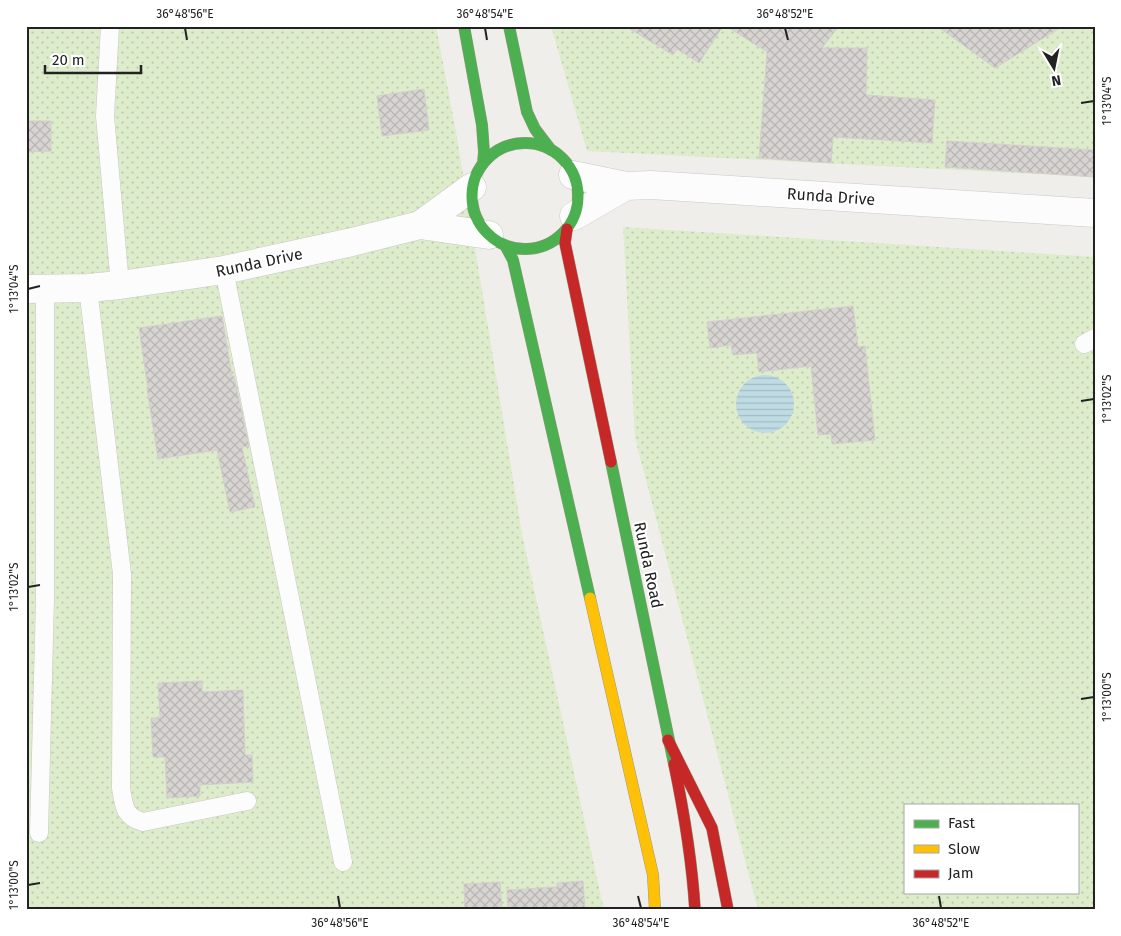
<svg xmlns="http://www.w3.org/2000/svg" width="1121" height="936" font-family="'Fira Sans',sans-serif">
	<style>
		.garden { fill: url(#garden-dots); fill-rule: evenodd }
		.water { fill: url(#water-rules) }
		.building { fill: url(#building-cross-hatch); stroke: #d3d0cc }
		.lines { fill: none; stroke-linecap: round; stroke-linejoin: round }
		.lane-casing { stroke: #c9c8c7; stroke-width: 19 }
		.street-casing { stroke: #c9c8c7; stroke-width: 29 }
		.fast-casing { stroke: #999a82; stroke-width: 12 }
		.slow-casing { stroke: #999a82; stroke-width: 12 }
		.jam-casing { stroke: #999a82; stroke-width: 12 }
		.lane { stroke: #fdfcfc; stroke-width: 18 }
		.street { stroke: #fdfcfc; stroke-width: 28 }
		.fast { stroke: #4caf50; stroke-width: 11 }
		.slow { stroke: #ffc107; stroke-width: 11 }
		.jam { stroke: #c62828; stroke-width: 11 }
		.ticks { fill: none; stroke: #222; stroke-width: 2 }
		.labels { text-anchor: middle; stroke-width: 4; stroke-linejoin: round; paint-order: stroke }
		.street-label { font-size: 16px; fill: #222; stroke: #fff }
		.neatline { fill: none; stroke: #222; stroke-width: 2 }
		.ticks-label { font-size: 12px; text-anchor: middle; fill: #222 }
	</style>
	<defs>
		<pattern id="garden-dots" width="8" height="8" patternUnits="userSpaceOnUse" patternTransform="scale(1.25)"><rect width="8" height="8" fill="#ddeccb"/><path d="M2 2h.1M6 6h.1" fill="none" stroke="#bdcaae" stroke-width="1.8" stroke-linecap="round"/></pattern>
		<pattern id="water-rules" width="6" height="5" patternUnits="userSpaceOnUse" patternTransform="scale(1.25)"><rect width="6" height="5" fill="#bfdbe3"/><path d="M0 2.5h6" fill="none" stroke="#a4bcc2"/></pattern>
		<pattern id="building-cross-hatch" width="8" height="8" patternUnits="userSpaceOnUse" patternTransform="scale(1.25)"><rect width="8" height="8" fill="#d7d4d2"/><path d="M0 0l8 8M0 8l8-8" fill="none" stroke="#b8b6b4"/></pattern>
	</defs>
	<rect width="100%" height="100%" fill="#f0eeeb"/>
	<path class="garden" d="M26,26h410l20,106 66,402 82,376h-578z
		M551,26h544v151l-508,-26z
		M623,227l472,30v653h-337l-123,-472zM905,805h172v87h-172z"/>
	<path class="water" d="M736 404a29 29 0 1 1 58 0a29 29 0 1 1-58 0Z"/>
	<path class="building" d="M625,26h98l-24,37 -22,-14 -4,6z
		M726,26h113l-17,22h45l-1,47 69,5 -3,43 -99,-6 -2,26 -72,-5 8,-106z
		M937,26h126l-68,42z
		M424,89l5,41 -47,6 -5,-40z
		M26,121h25v30l-25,1z
		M947,141l148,9v27l-150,-10z
		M853,306l5,41 7,-1 10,94 -43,4 -1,-10 -13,1 -7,-69 -52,6 -2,-19 -24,2 -2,-10 -21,3 -3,-26z
		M222,316l10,60h2l15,70 -7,1 13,60 -25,5 -13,-62 -59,9 -11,-70h1l-9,-61z
		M202,681v11l41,-2 2,65h7l1,27 -53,3v11l-33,2 -2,-41h-12l-2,-39h9l-2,-35z
		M583,881l2,29h-77l-1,-20 50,-3v-4z
		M500,882l2,28h-37l-1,-26z"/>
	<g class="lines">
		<defs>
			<path id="lane" d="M110,26l-5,90 15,169
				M224,270l119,592
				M88,288l34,286 -1,214c3,18 3,29 22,34l104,-21
				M1084,344l11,-6
				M39,833l6,-234v-310"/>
			<path id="street" d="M573,175l53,11
				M574,216l52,-30 25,-1 444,28
				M420,225l52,-38
				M26,289l62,-1 32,-3 104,-15 128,-28 68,-17 69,10"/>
			<path id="fast" d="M464,26l18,99 2,27 -1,11
				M509,26l18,86 8,17 16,21
				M472 196a53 53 0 1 1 106 0a53 53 0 1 1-106 0Z
				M505,245l8,15 77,338
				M611,462l63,302"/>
			<path id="slow" d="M590,598l63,277 2,35"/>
			<path id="jam" d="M567,229l-2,14 46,219
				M668,740l44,88 16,82
				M674,764c10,48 18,97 21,146"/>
		</defs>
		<use href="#lane" class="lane-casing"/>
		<use href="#street" class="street-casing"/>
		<use href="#fast" class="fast-casing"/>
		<use href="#slow" class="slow-casing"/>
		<use href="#jam" class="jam-casing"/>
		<use href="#lane" class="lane"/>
		<use href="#street" class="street"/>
		<use href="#fast" class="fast"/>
		<use href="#slow" class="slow"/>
		<use href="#jam" class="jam"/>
	</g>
	<path class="ticks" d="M185,28l2,12M485,28l2,12M785,28l3,12M1081,103l13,-2M28,289l12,-3M1081,401l13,-2M28,587l12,-2M1081,699l13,-2M28,885l12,-2M338,896l2,12M638,896l3,12M939,896l2,12"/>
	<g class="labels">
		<g class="street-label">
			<text transform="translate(831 196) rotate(4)" y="6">Runda Drive</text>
			<text transform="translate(259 262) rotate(-12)" y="6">Runda Drive</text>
			<text transform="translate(649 565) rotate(78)" y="6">Runda Road</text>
		</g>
	</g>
	<rect width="1121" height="936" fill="none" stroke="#ffffff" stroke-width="55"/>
	<rect x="904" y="804" width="175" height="90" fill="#ffffff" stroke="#a7a7a7"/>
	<rect x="914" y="820" width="25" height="8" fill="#4caf50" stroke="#a7a7a7"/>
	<text x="948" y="828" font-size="15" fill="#222222">Fast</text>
	<rect x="914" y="845" width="25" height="8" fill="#ffc107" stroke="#a7a7a7"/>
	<text x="948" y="854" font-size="15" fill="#222222">Slow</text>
	<rect x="914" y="870" width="25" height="8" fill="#c62828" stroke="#a7a7a7"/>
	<text x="948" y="878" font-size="15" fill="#222222">Jam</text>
	<g transform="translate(1054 68) rotate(170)" stroke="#ffffff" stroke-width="4" paint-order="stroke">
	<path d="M0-4L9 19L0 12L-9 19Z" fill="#222222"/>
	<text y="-8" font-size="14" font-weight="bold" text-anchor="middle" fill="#222222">N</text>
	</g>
	<path d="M45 65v8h96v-8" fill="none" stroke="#222222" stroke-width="2.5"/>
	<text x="52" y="65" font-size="15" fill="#222222" stroke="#ffffff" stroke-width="4" paint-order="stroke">20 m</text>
	<rect x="28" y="28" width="1066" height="880" class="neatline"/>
	<g class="ticks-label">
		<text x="185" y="18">36°48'56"E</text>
		<text x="485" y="18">36°48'54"E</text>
		<text x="785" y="18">36°48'52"E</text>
		<text transform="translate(1107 101) rotate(-90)" y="4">1°13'04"S</text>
		<text transform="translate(14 289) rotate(-90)" y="4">1°13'04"S</text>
		<text transform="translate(1107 399) rotate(-90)" y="4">1°13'02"S</text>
		<text transform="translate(14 587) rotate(-90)" y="4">1°13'02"S</text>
		<text transform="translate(1107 697) rotate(-90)" y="4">1°13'00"S</text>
		<text transform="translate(14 885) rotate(-90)" y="4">1°13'00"S</text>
		<text x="340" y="927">36°48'56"E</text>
		<text x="641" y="927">36°48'54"E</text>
		<text x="941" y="927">36°48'52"E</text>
	</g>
</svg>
